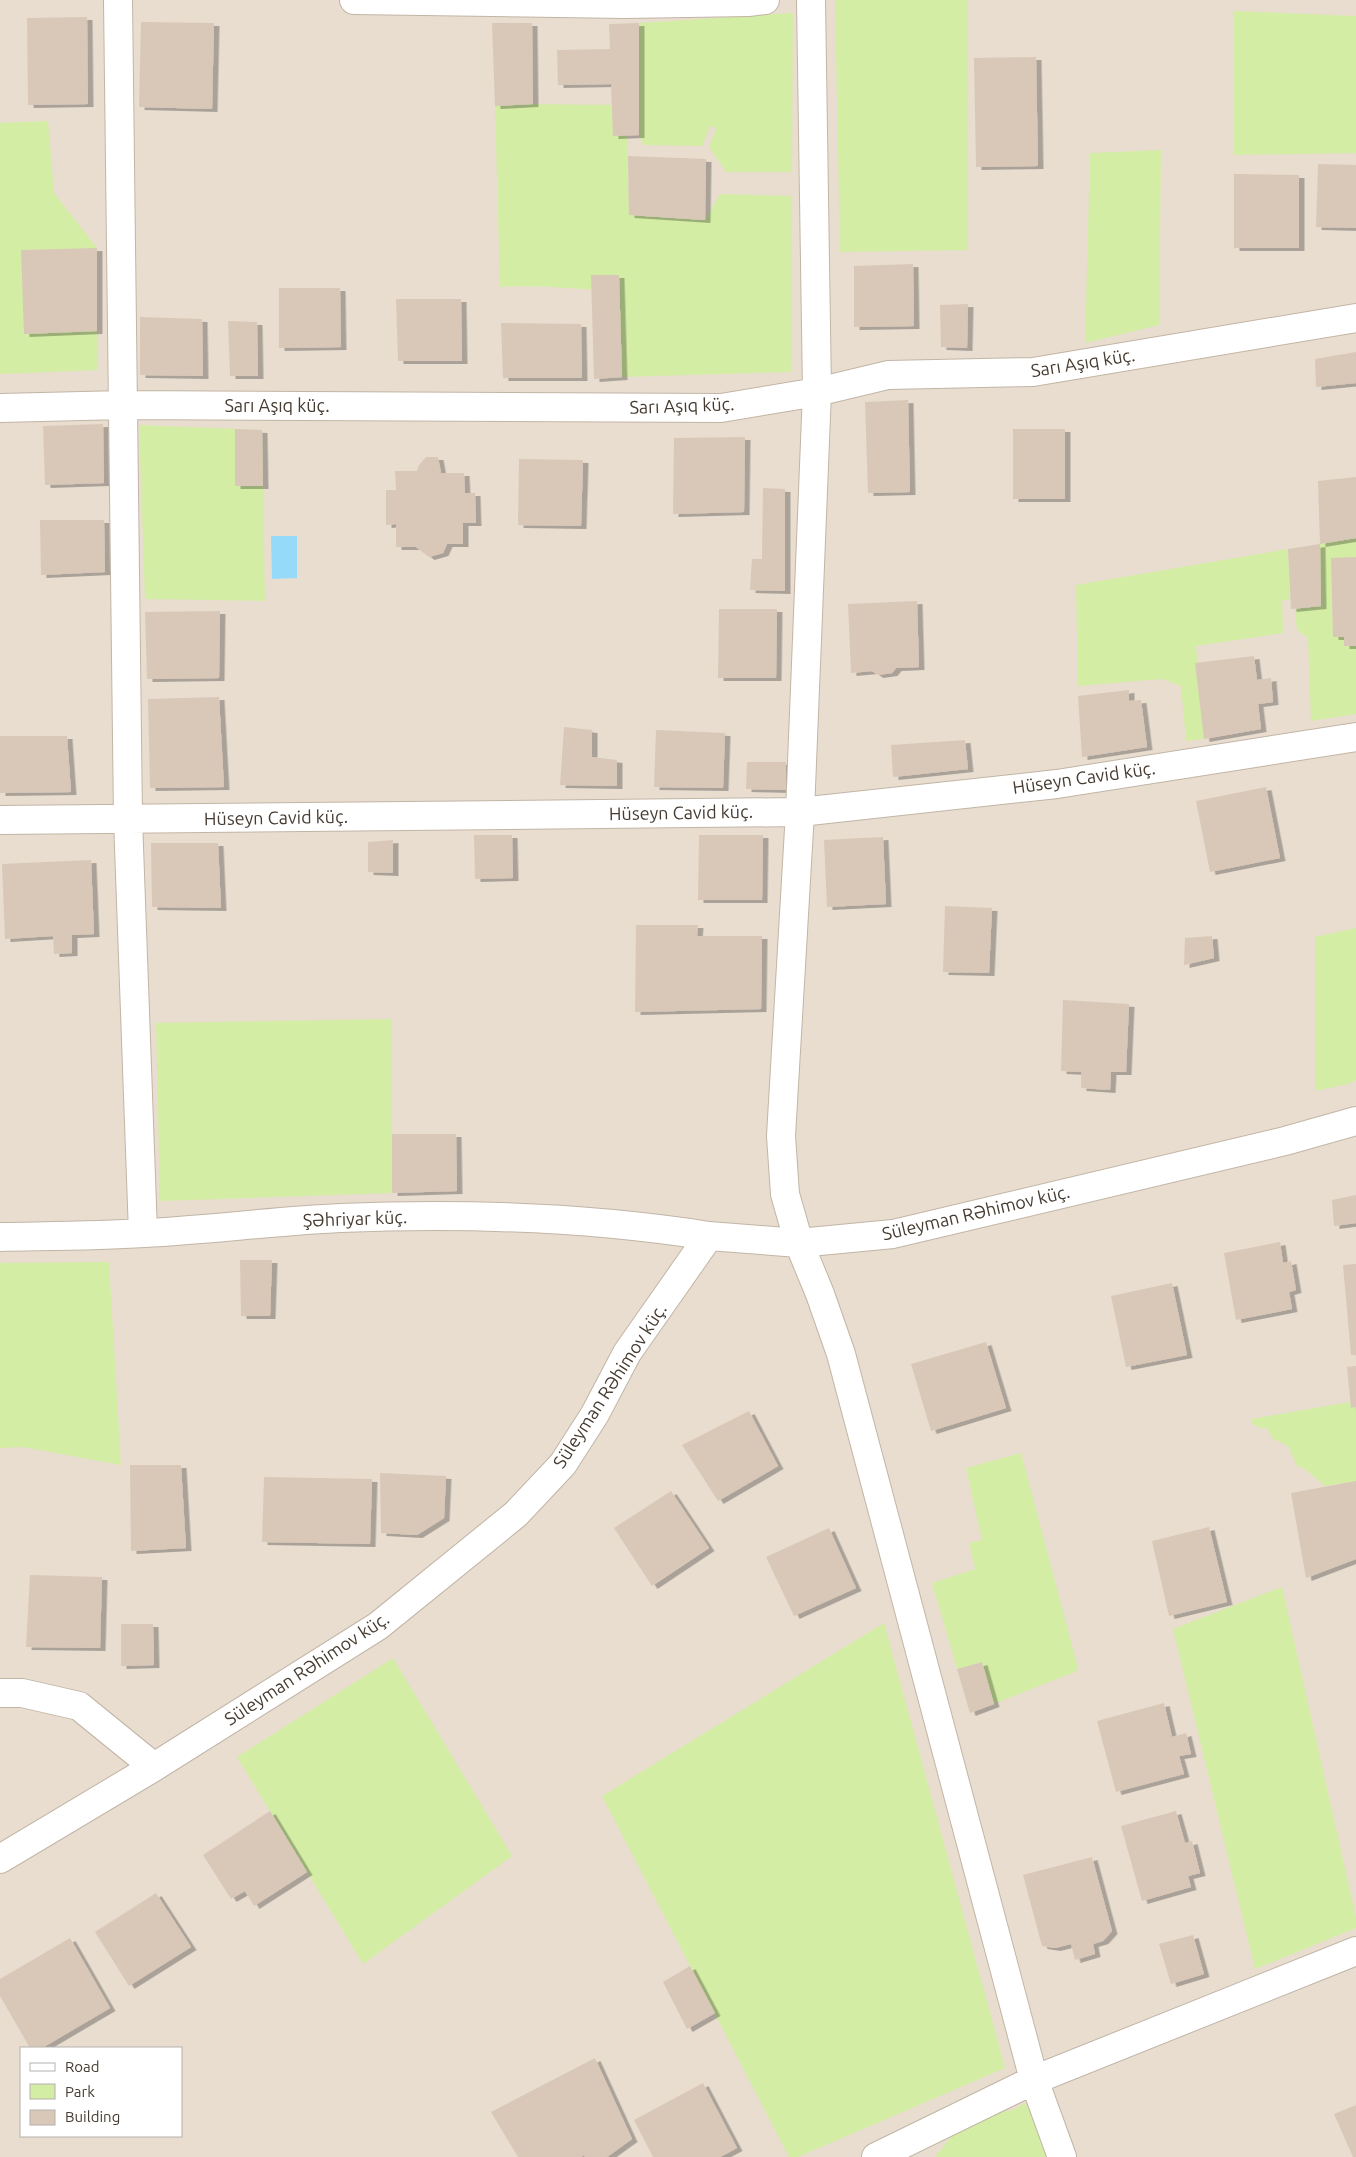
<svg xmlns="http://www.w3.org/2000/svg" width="1356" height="2157" font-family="Ubuntu,sans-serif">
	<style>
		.residential { fill: #e8ddcf; fill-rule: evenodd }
		.green { fill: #d4eda4 }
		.water { fill: #95daf8 }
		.building { fill: #d9c8b8; filter: url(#shadow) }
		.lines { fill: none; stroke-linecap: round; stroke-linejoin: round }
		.minor-casing { stroke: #c2b5a6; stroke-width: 30 }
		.minor { stroke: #fff; stroke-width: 28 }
		.labels { text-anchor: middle; stroke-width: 4.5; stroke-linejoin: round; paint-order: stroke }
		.street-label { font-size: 18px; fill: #453b31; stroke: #fff }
	</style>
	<defs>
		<filter id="shadow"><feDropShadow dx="5.5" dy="3" stdDeviation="0" flood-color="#0004"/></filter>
	</defs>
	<rect width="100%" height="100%" fill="#f3ece1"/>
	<path class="residential" d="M0,0h1356v2157h-1356zM21,2048h160v88h-160z"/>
	<path class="green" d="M835,0h133v250l-128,2z
		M1233,11l123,5v137l-123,2z
		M793,13l-1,159h-66l-17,-25 7,-19 -6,-2 -8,20 -59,-1 -4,-10v-112z
		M533,104l79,1 1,31h14l2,79 76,5 15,-26 72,2 -1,176 -169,5 -3,-87c-40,0 -79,-6 -119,-3l-5,-181z
		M48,121l6,72 43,55 1,122 -98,4v-251z
		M1161,150l-2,175 -74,18 5,-190z
		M139,425l123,5 3,171 -120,-2z
		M1356,538v19l-25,2 2,78h11l1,9h11v68l-45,7 -3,-83 -11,-8 -2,-21 26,-3 -1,-62z
		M1288,549l2,50 -8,2 1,32 -87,13 8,93 -18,2 -5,-55 -19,-7 -84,7 -2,-101z
		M1356,928v152l-8,4 -33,7v-154z
		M392,1019v174l-232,8 -4,-178z
		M109,1262l12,203 -98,-18 -23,1v-185z
		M1350,1402l1,5h5v74l-31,5 -20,-17 -8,-3 -9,-20 -16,-8 -5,-10h-7l-9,-5v-4z
		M1021,1453l57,215 -3,4 -105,41 -38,-130 43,-14 -6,-26 13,-3 -16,-72z
		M1282,1587l74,331v10l-101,41 -82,-340z
		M884,1623l121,445 -207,89h-9l-187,-361z
		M393,1658l119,198 -149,108 -126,-207z
		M1025,2103l12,16 14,38h-116l31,-39 22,-6 22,-1z"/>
	<path class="water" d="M271,536h26v42l-25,1z"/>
	<path class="building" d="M87,17l1,87 -60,1 -1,-87z
		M141,22l73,1 -2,86 -73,-2z
		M492,23h40l1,81 -38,2z
		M639,23v112l-26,1 -2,-52 -53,1 -1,-35 53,-1 -1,-25z
		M1036,57l2,109 -62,1 -2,-109z
		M628,156l78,3 -1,61 -76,-5z
		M1318,164l38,1v63l-40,-1z
		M1234,174l65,1v73h-65z
		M97,248v83l-73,3 -3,-84z
		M913,264l1,62 -60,1v-61z
		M591,275h28l3,102 -28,2z
		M279,288h61l1,59 -62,1z
		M396,299h65l1,62h-64z
		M968,304l-1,44 -26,-1 -1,-42z
		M140,317l62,2 1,57 -63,-1z
		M228,321l29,1 1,54h-28z
		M501,323l80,1 1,54h-79z
		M1356,352v31l-40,4 -1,-28z
		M908,400l2,92 -42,1 -3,-91z
		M103,424l1,59 -59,2 -2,-59z
		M235,429l27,1 1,56h-28z
		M1013,429h52v70h-52z
		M745,437l-1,75 -71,2 1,-76z
		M426,457h12l3,16h23l1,20h10l1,30h-13v21h-16l-4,9 -14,4 -13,-10h-20v-23l-10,1v-35h10l-1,-19h22l2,-6z
		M519,459l64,1 -2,66 -63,-1z
		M1356,477v61l-36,6 -2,-63z
		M763,488l22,1v102l-35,-1 2,-31h10z
		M40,520h64l1,52 -64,3z
		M1320,544l1,62 -30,3 -3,-60z
		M1356,557v89h-12v-9h-11l-2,-79z
		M917,601l2,66 -23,1 -4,5 -14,2 -6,-4 -21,2 -3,-69z
		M719,609h58l-1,69h-58z
		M220,611l-1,67 -72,1 -2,-67z
		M1254,656l3,24 14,-2 2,24 -15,2 3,25 -57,10 -9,-76z
		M1129,690v11l12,-1 6,47 -65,10 -4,-61z
		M219,697l5,90 -74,1 -2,-89z
		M564,727l28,3v27l25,3v26l-57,-1z
		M656,730l69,3 -2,55 -69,-1z
		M0,736h67l4,56 -71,1z
		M965,740l3,29 -75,8 -2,-32z
		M747,762h39v28l-40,-1z
		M1266,787l14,71 -70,14 -14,-71z
		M474,835h38l1,43 -38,1z
		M699,835h64l-1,65h-64z
		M883,837l3,67 -59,3 -3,-67z
		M393,840v33l-25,-1v-30z
		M151,843h67l3,65 -69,-1z
		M91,860l3,74 -22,1v18l-18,1 -1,-18 -48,3 -3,-75z
		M945,906l47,2 -3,65 -46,-1z
		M636,925h62l-1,11h65l-1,73 -126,3z
		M1212,936l2,22 -30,7 1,-27z
		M1063,1000l66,4 -3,68h-15l-1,18 -29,-2v-16l-20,-1z
		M392,1134h64l1,57 -65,2z
		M1356,1195v28l-22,3 -2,-26z
		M1280,1242l3,21 8,-2 5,29 -7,2 3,17 -56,11 -12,-67z
		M240,1260h32l-2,56h-29z
		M1356,1264v91h-5l-8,-90z
		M1172,1283l15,72 -61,12 -15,-71z
		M986,1342l20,66 -75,23 -20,-67z
		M1356,1366v41l-5,1 -4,-41z
		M749,1411l29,55 -60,35 -36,-56z
		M130,1465h51l5,83 -55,3z
		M380,1473l66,3 -2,42 -27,17 -36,-2z
		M264,1477l108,2 -2,65 -108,-2z
		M1356,1481v78l-50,19 -15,-85z
		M671,1491l38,57 -57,38 -38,-58z
		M1209,1527l18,75 -58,14 -17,-75z
		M829,1528l27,60 -62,28 -28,-59z
		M30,1575l72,2 -2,71 -74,-1z
		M121,1624h32l1,41 -33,1z
		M982,1662l12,42 -24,9 -13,-44z
		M1164,1703l8,34 14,-4 5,21 -12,2 5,18 -68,18 -19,-71z
		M270,1811l37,61 -53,34 -9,-15 -14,8 -28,-44z
		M1176,1811l9,32 7,-2 8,32 -12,3 3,11 -49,14 -21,-75z
		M1092,1857l20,74 -9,10 -10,3 2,10 -20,6 -4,-16 -16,4 -13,-2 -19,-71z
		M156,1893l35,54 -62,39 -34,-54z
		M1193,1935l11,39 -33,10 -12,-40z
		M70,1938l40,70 -68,40h-12l-30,-52v-17z
		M690,1966l25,47 -28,16 -24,-47z
		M595,2058l37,81 -25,18h-22l-1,-2 -3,2h-63l-27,-45z
		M703,2083l34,65 -17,9h-67l-19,-37z
		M1356,2105v52h-3l-19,-43z"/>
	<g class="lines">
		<defs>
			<path id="minor" d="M118,0l10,819 15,414
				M354,0l271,4 123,-2 17,-2
				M811,0l6,392 -17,420 -19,324 4,58 14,49 21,51 21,60 193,726 28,77
				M0,408l124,-3 597,3 96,-16 71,-17 145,-3 323,-54
				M0,820l800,-8 257,-28 299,-47
				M0,1237c48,-1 96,-1 144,-4 65,-3 130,-12 196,-15 122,-5 248,-1 369,18
				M0,1693h22l57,13 75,61
				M0,1859l154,-92 224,-141 138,-112 47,-50 32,-50 32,-61 82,-117 90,7 94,-9 392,-93 71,-20
				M876,2157l158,-77 322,-129"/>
		</defs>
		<use href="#minor" class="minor-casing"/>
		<use href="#minor" class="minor"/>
	</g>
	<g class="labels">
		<g class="street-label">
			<text transform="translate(1083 363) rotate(-9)" y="6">Sarı Aşıq küç.</text>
			<text x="277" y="412">Sarı Aşıq küç.</text>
			<text transform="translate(682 406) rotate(-2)" y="6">Sarı Aşıq küç.</text>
			<text transform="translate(1084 778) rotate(-8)" y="6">Hüseyn Cavid küç.</text>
			<text transform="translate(681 813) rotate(-1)" y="6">Hüseyn Cavid küç.</text>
			<text transform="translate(276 818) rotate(-1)" y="6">Hüseyn Cavid küç.</text>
			<text transform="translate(976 1213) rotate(-13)" y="6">Süleyman Rəhimov küç.</text>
			<text transform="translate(355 1219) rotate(-2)" y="6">Şəhriyar küç.</text>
			<text transform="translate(610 1386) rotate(-57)" y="6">Süleyman Rəhimov küç.</text>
			<text transform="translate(307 1669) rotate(-33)" y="6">Süleyman Rəhimov küç.</text>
		</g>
	</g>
	<rect x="20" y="2047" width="162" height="90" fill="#ffffff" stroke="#b5b1ad"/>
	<rect x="30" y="2063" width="25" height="8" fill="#ffffff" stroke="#b5b1ad"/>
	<text x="65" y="2072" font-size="15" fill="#453b31">Road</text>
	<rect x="30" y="2084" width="25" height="15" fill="#d4eda4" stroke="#b5b1ad"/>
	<text x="65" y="2097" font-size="15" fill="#453b31">Park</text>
	<rect x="30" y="2110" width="25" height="15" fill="#d9c8b8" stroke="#b5b1ad"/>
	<text x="65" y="2122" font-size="15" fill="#453b31">Building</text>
</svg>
